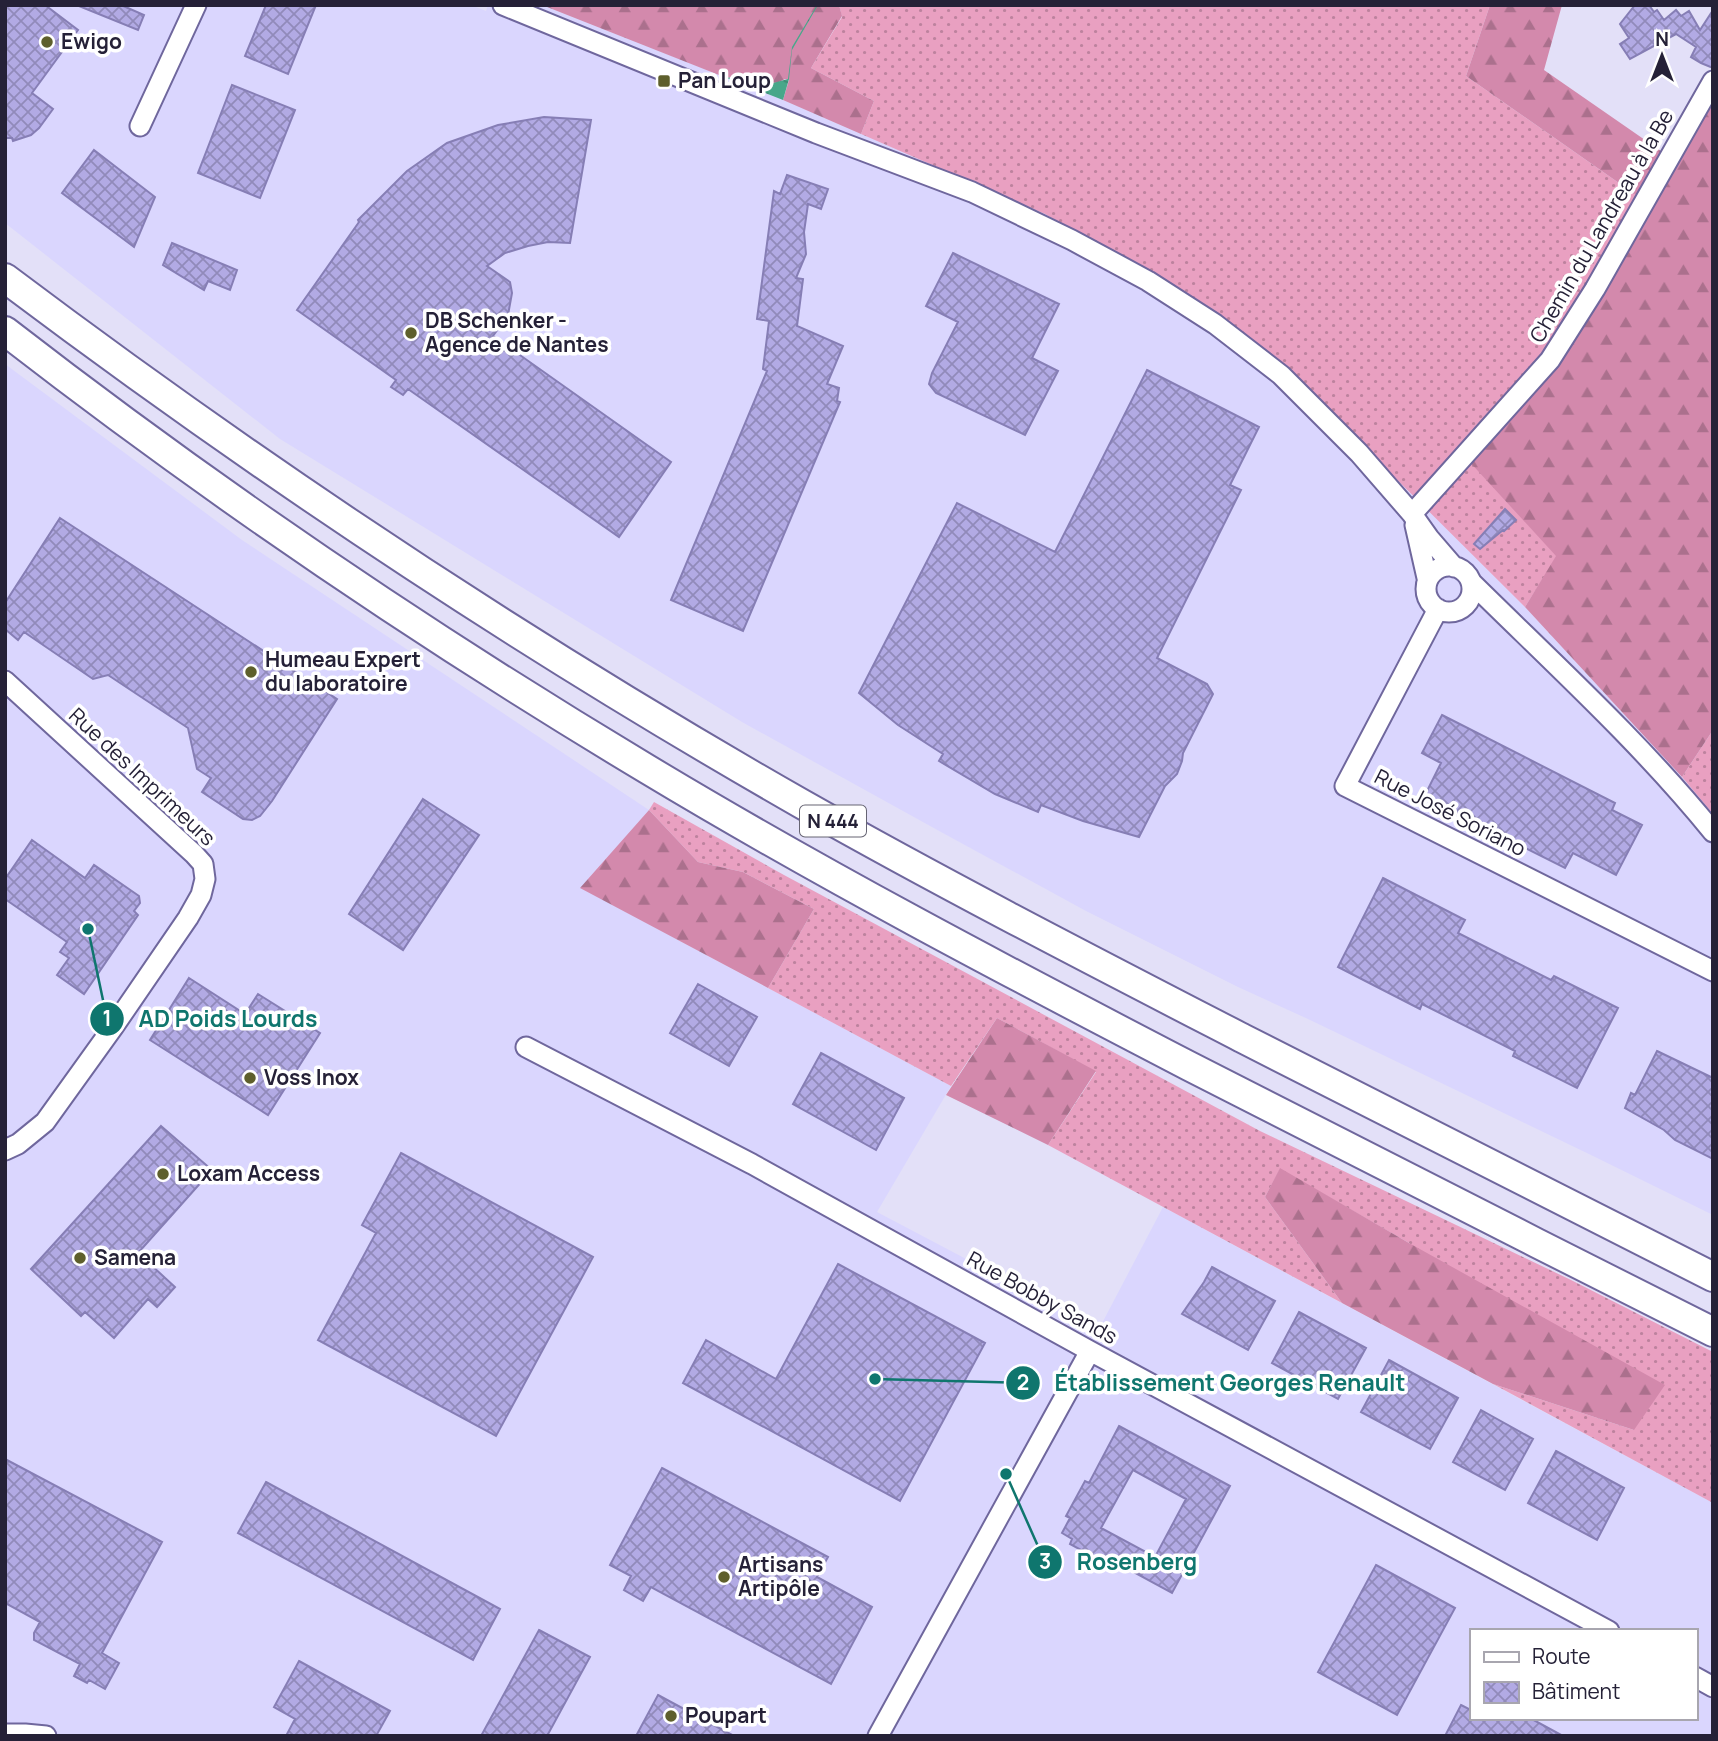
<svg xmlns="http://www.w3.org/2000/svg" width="1718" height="1741" font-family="Manrope,sans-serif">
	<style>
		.built { fill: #dad6fe; fill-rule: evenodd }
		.grass { fill: url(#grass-dots) }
		.forest { fill: url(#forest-firs) }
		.water { fill: url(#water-ripples) }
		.building { fill: url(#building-cross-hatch); stroke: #867eb5; stroke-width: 2; fill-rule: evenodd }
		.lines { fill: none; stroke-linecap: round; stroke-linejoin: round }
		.minor-casing { stroke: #6f679d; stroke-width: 23 }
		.highway-casing { stroke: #6f679d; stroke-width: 32 }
		.minor { stroke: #fff; stroke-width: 19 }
		.highway { stroke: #fff; stroke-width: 28 }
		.poi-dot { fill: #5e5f2c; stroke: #fff; stroke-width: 2.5 }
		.labels { text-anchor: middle; stroke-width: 7; stroke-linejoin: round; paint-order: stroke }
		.shield { fill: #fff; stroke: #666473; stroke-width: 2 }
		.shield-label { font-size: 19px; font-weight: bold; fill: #252137 }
		.poi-label { font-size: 21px; font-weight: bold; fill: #252137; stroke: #fff; text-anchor: start }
		.street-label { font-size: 21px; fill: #252137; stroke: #fff }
		.leader { fill: none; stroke: #0f766e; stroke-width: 2.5 }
		.callout-dot { fill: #0f766e; stroke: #fff; stroke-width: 2.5 }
		.mark-label { font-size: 21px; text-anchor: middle; font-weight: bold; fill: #fff }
		.callout-label { font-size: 23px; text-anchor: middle; font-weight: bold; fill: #0f766e; stroke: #fff; stroke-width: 7; stroke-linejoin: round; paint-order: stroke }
	</style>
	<defs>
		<pattern id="grass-dots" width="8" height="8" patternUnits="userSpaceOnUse" patternTransform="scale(1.75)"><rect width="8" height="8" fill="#e9a0c1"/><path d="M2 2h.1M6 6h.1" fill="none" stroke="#bd829e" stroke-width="1.8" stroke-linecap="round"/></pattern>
		<pattern id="forest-firs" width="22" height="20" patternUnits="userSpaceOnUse" patternTransform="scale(1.75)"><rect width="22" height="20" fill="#d389ac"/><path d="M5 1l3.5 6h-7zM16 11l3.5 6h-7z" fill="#ab708d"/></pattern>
		<pattern id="water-ripples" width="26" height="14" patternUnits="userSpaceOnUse" patternTransform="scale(1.75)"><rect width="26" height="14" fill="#48a78a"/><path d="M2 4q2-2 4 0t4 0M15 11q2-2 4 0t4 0" fill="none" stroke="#3c8872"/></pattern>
		<pattern id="building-cross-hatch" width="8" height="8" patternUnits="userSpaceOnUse" patternTransform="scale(1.75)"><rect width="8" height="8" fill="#b2aae4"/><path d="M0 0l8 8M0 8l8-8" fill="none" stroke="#918aba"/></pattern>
	</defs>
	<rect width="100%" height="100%" fill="#e3e0f8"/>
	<path class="built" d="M5,5h466l15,6 2,-6h54l241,95 262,114 147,86 163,138 170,169 157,170 31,37v401l-122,-60 -283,-136 -70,-32 -152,-76 -145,-79 -199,-110 -462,-283 -275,-216z
		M5,364l237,176 407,270 -68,78 370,198 -74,126 222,117 64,-122 550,296v233h-1708zM1471,1631h224v87h-224z"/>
	<path class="grass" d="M839,5h651l-24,71 180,126 -92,159 -86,98 89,97 -32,51 -170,-169 -163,-138 -147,-86 -184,-80 13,-33 -63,-33 31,-51z
		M1713,730v84l-31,-37z
		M654,802l130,73 476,256 311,149 142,72v151l-220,-119 141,46 -225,-187 -129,-74 -15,28 77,106 -294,-158 48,-73 -99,-54 -46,68 -183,-98 46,-79 -71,-37 -45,-10 -49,-52z"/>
	<path class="forest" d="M542,5h297l3,11 -31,52 63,33 -13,33 -78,-34 6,-20 -4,-1 -8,4h-12l-41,-6z
		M1490,5h72l-18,65 127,88 42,-70v642l-31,47 -157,-170 31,-51 -89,-97 87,-98 92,-159 -180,-126z
		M649,810l49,52 45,10 71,37 -46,79 -188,-100z
		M997,1018l99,53 -48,74 -102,-50z
		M1280,1168l129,75 256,142 -31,45 -141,-46 -151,-81 -77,-106z"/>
	<path class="water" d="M817,5h1l-26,45 -3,29 -6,21 -59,-23 49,6 15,-4 4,-32z"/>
	<path class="building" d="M5,5h40l33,25 -46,63 21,16 -14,19 -8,7 -18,6 -1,-3h-7z
		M121,5l23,10 -6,15 -59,-24z
		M266,5h50l-28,69 -43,-18z
		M1635,5h14l5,7 3,-2 7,10 12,-10 5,6 8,-5 11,19 13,-20v58l-12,-5 -10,-6 5,-10 -20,-13 -46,25 -10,-15 9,-6 -9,-14z
		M232,85l63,25 -35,88 -62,-25z
		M544,117l47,3 -21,123 -22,-1 -20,4 -23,7 -18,13 23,16 2,11 -4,22 -15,21 178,126 -52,75 -211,-148 -5,6 -12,-8 5,-7 -99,-70 62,-88 -1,-2 49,-49 40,-28 51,-18z
		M94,150l61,47 -21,50 -72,-54z
		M787,175l41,14 -7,20 -13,-5 -4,28 2,22 -10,24 7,1 -6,47 46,20 -16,38 12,4 -2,13 3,1 -97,229 -72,-31 96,-229 -4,-2 6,-48 -12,-2 17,-128 6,3z
		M172,243l65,27 -7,20 -22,-9 -4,9 -41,-25z
		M953,253l106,51 -27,54 26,13 -33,64 -89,-42 -7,-9 3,-11 26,-51 -32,-16z
		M1147,370l112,57 -29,58 11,5 -84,168 50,26 6,10 -30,59 -1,8 -5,13 -12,12 -26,51 -56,-16 -42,-16 -3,7 -43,-18 -56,-33 4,-7 -45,-29 -39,-32 98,-190 98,49z
		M1505,509l11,11 -12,11 -1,-1 -23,19 -6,-5z
		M60,518l277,181 -65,102 -12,15 -8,4 -9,-1 -41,-27 9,-14 -14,-9 -9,-41 -80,-53 -15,4 -69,-47 -6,8 -13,-11v-26z
		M1442,715l173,88 -3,7 30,15 -26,50 -43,-22 -8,15 -141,-71 17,-34 -19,-10z
		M423,799l56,36 -76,115 -54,-36z
		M32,840l53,38 9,-13 45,31 1,7 -6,8 4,4 -54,79 -27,-19 12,-17 -9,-6 7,-10 -62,-43v-20z
		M1383,878l82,42 -7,13 93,47 3,-4 64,32 -41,80 -64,-32 2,-5 -93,-47 -2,5 -82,-42z
		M189,978l56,36 13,-20 62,39 -52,82 -118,-75z
		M698,984l59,33 -28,49 -59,-33z
		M1657,1051l56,27v81l-38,-19 -11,-10 -39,-22 6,-15 4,2z
		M821,1053l83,45 -28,52 -83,-46z
		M161,1126l51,44 -74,83 37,34 -18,20 -9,-8 -34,39 -29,-26 -4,4 -50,-47z
		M401,1153l192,104 -97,179 -178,-96 58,-107 -14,-8z
		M838,1264l147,79 -85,158 -217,-118 23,-43 70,39z
		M1212,1267l63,34 -27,49 -66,-36 22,-32z
		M1299,1312l67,36 -28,51 -66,-36z
		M1389,1360l69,38 -28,51 -69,-37z
		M1481,1410l52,29 -28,51 -52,-28z
		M1119,1426l111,60 -58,107 -66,-36 -3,5 -33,-18 2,-5 -10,-6 8,-15 -4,-2 19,-35 4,2zM1133,1470l53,29 -31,58 -54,-29z
		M1556,1451l68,37 -27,52 -69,-37z
		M5,1459l157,83 -60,111 17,10 -14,26 -16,-9 -2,3 -13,-7 6,-12 -46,-24v-7l6,-11 -35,-19z
		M662,1468l166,89 -11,20 55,30 -41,77 -180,-97 -8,14 -19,-11 7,-14 -21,-11z
		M266,1482l234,127 -27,51 -235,-127z
		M1376,1565l79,43 -58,107 -79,-43z
		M539,1630l51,27 -43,79h-66z
		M299,1661l91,50 -14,25h-90l9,-17 -21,-12z
		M658,1695l76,41h-98z
		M1461,1705l10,5v8h59l33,18h-118z"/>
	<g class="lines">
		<defs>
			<path id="minor" d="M503,5l313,128 156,59 100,48 76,41 67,43 66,51 78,78 53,61 17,24 25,29
				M140,126l56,-121
				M1412,514l138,-154 45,-71 118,-208
				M1415,525l12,53
				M1426 589a23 23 0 1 1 46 0a23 23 0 1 1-46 0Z
				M1471,582c82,81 169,160 242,250
				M1438,609l-93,177 368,185
				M5,681l189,173 9,10 2,15 -4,16 -13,23 -74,108 -69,96 -27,22 -13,6
				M526,1047l226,117 338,187 519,280
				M1695,1677l18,10
				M5,1734h20l21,2
				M878,1736l212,-385"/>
			<path id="highway" d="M5,278c255,192 520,368 797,526 145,82 293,158 440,234 157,80 314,160 471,239
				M5,331c205,159 420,305 642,438 176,106 359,202 542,297 174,89 349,178 524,266"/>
		</defs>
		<use href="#minor" class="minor-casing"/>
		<use href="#highway" class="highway-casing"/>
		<use href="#minor" class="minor"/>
		<use href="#highway" class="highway"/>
	</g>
	<g class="poi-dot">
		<circle cx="47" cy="42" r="7"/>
		<rect x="657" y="74" width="14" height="14" rx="3.5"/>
		<circle cx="411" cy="333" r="7"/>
		<circle cx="251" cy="672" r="7"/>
		<circle cx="250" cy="1078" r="7"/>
		<circle cx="163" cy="1174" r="7"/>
		<circle cx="80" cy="1258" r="7"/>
		<circle cx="724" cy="1577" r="7"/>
		<circle cx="671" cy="1716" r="7"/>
	</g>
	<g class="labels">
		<rect class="shield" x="800" y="805.5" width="66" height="31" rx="5"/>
		<g class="shield-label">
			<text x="833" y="828">N 444</text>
		</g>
		<g class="poi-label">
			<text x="61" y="49">Ewigo</text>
			<text x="678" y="88">Pan Loup</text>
			<text x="425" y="328">DB Schenker -<tspan x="425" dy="24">Agence de Nantes</tspan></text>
			<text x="265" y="667">Humeau Expert<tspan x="265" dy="24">du laboratoire</tspan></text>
			<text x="264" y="1085">Voss Inox</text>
			<text x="177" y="1181">Loxam Access</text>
			<text x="94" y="1265">Samena</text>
			<text x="738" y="1572">Artisans<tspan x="738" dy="24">Artipôle</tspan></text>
			<text x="685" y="1723">Poupart</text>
		</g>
		<g class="street-label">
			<text transform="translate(1602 226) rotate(-60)" y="7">Chemin du Landreau à la Be</text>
			<text transform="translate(142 777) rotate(43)" y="7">Rue des Imprimeurs</text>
			<text transform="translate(1450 813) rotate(27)" y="7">Rue José Soriano</text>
			<text transform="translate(1042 1298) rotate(29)" y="7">Rue Bobby Sands</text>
		</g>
	</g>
	<path class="leader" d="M88 929L107 1019M875 1379L1023 1383M1006 1474L1045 1562"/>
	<g class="callout-dot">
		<circle cx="88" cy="929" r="7"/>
		<circle cx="875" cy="1379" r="7"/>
		<circle cx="1006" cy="1474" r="7"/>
		<circle cx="107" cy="1019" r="18"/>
		<circle cx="1023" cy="1383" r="18"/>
		<circle cx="1045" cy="1562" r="18"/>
	</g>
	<g class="mark-label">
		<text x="107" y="1026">1</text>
		<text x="1023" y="1390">2</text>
		<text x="1045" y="1569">3</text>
	</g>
	<g class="callout-label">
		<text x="228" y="1027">AD Poids Lourds</text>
		<text x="1230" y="1391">Établissement Georges Renault</text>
		<text x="1137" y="1570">Rosenberg</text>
	</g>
	<rect width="1718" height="1741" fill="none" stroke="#252137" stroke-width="14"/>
	<rect x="1470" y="1629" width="228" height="91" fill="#ffffff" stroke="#a8a6af" stroke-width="2"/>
	<rect x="1484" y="1652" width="35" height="10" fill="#ffffff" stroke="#a8a6af" stroke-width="2"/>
	<text x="1532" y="1664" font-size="21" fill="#252137">Route</text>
	<rect x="1484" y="1682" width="35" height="21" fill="url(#building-cross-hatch)" stroke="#a8a6af" stroke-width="2"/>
	<text x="1532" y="1699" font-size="21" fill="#252137">Bâtiment</text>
	<g transform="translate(1662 56)" stroke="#ffffff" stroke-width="5" paint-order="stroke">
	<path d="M0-5L12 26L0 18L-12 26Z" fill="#252137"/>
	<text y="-10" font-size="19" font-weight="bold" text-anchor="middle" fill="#252137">N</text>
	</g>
</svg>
